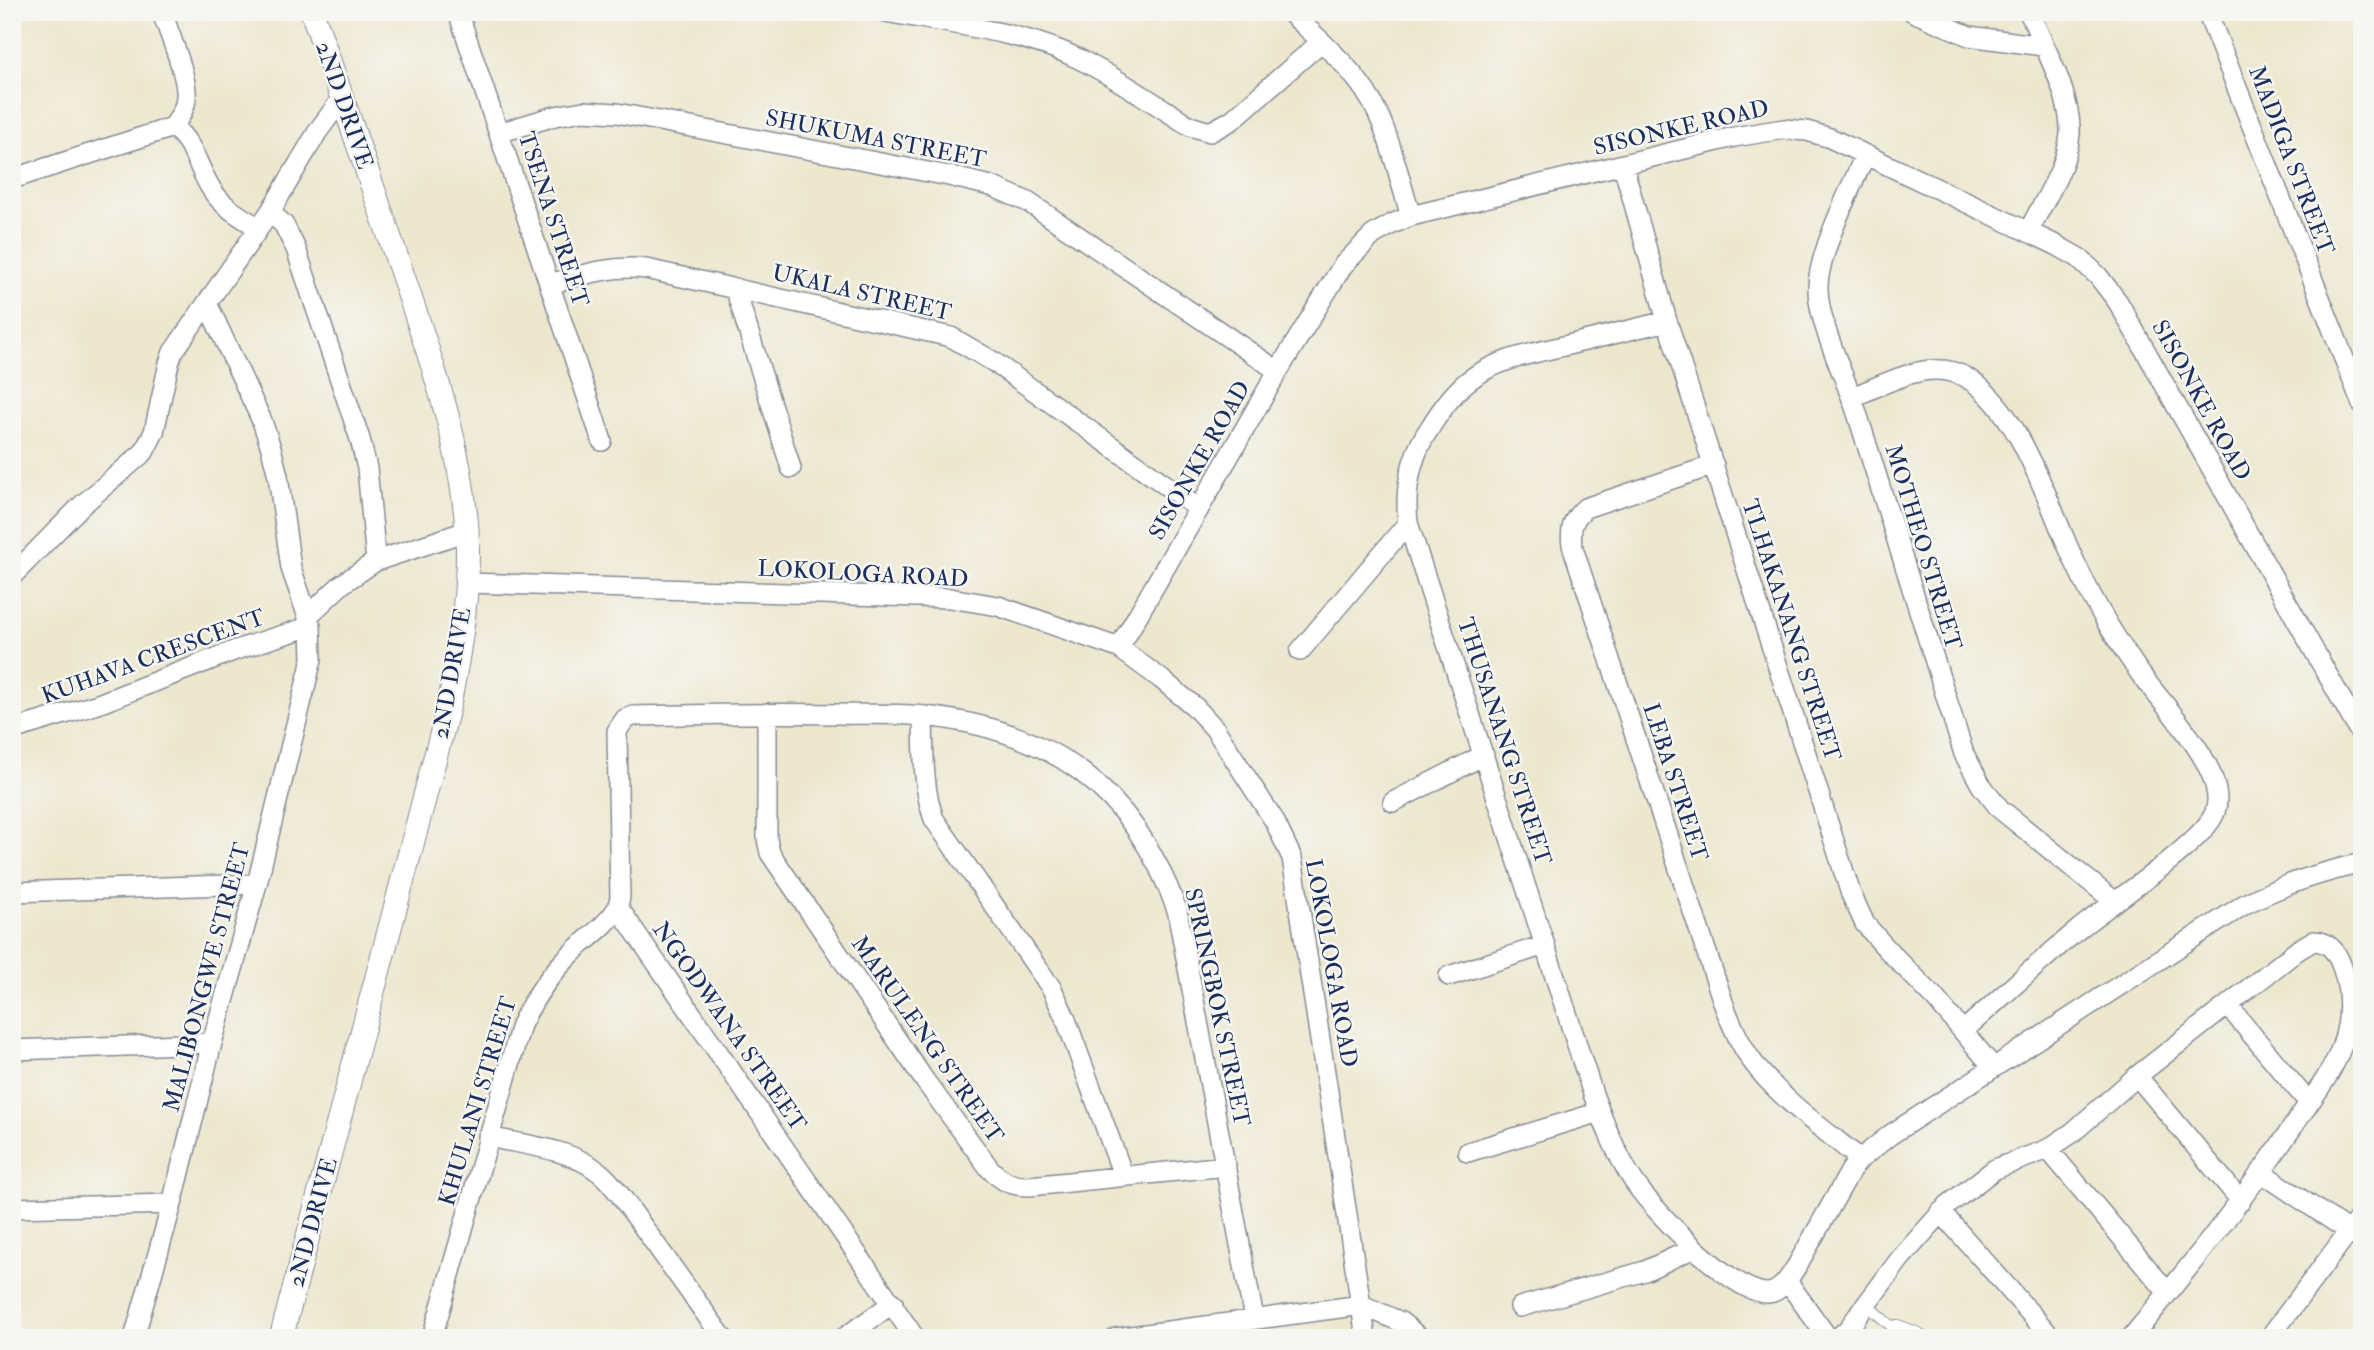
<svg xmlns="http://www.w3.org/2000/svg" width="2374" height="1350" font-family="'IM FELL Double Pica',serif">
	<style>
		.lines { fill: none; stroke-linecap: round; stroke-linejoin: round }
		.service-casing { stroke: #848b96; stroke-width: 12 }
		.minor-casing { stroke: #848b96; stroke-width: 22 }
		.tertiary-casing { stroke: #848b96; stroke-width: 25 }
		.service { stroke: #fff; stroke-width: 10 }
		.minor { stroke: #fff; stroke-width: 19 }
		.tertiary { stroke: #fff; stroke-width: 23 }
		.labels { text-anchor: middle; stroke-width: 5; stroke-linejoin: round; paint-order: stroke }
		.street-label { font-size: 23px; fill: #1b2f5e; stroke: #f6f6f2 }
	</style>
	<rect width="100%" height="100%" fill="#f6f6f2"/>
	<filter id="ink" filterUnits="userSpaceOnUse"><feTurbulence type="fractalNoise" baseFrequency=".0143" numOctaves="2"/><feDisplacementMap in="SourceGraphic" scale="14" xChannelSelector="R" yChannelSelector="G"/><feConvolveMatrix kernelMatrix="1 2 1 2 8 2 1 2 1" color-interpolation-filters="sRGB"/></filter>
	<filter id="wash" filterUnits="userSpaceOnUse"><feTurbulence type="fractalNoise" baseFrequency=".00686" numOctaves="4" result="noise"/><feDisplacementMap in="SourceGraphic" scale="28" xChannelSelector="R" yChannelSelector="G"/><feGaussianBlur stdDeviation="1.57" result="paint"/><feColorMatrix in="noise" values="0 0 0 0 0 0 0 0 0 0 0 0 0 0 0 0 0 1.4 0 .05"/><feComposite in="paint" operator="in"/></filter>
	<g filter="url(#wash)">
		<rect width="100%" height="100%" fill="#ede7ce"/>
	</g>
	<g filter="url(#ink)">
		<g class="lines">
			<defs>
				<path id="service" d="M1867,1305l24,21 7,-1 21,8"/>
				<path id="minor" d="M162,12c7,22 26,64 24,85 0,11 -7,21 -13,30
					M458,12l144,429
					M886,12c62,12 137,19 193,47 39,19 74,44 111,67l20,6 22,-12 89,-78
					M1290,12c31,30 70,61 88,102 15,32 22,69 33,102
					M1913,12l56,24 74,10
					M2207,12l155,392
					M173,127c23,18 25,44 41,66 12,16 29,25 45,35
					M499,133l56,-17 28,-5 34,2 332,63 42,10 37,16 250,169
					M1865,155c-14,33 -48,101 -47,134 0,33 27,88 38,121 36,115 72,230 108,344l17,31 19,24 114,92
					M1623,165l44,156 184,573 14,30 21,24 48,49 59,70
					M12,179l161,-52
					M270,212l14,13 12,24 64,190 7,29 9,93
					M2028,232c15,-30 39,-64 42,-98 2,-38 -26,-87 -41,-122
					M549,284c33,-9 63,-19 97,-15l305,68 43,25 205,147
					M735,288l56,180
					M1667,321c-33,8 -66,16 -99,24 -34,8 -72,14 -100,36 -15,12 -27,29 -37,45 -20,29 -27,61 -23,97l185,571c11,29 22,57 38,83 17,29 102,118 137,116 14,-1 23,-18 30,-29l53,-94 9,-11 30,-24 355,-231c39,-20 74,-31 117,-41
					M1852,397c35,-13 78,-41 115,-19 53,31 81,126 106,180 11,24 23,47 37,70 10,16 21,33 32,48 23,31 87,96 73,136 -10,30 -107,93 -136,117 -39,32 -77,68 -115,101
					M1714,465l-129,43c-13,12 -15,20 -13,37l153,463c9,22 18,43 34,62 28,34 67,61 101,89
					M12,576l69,-70 63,-54 10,-20 15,-69 4,-11 97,-140 48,-81 25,-34
					M466,583l484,15 48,8 121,42 42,31 34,28 20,22 59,91 18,38 74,480
					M308,616l34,-32 34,-23 91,-30
					M1119,648l159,-277 65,-106 30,-30 19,-11 19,-8 323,-79 50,-8 23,2 23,7 226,107 23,13 19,18 20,26 244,434
					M1300,651l108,-128
					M767,713v126l3,14 155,228 65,88c13,13 22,17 40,17l196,-20
					M923,716c1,35 -1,70 11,103l118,170 13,28 58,158
					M12,730l86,-26 138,-54 75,-24
					M1393,802l91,-47
					M12,892l245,-8
					M1449,976l96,-31
					M2228,1006l81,97
					M12,1050l200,-7
					M2137,1076l104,125
					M488,1137c36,8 81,11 111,35 7,5 13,13 19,20l105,146
					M2048,1149l120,144
					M1468,1152l132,-40
					M2262,1173l100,67
					M12,1208l160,-4
					M1941,1212l111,126
					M1787,1281l41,57
					M1520,1307l125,-36 49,-23
					M134,1338l38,-134 40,-161 45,-159 55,-225 -1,-33 -20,-58 -13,-92 -7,-28 -9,-27 -55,-118
					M432,1338l89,-313c13,-28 28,-50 51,-72 15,-15 35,-27 46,-46
					M844,1338l49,-35
					M915,1338l-297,-431 2,-10 -3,-166 8,-12 8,-3c69,-2 138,-3 207,-2 28,1 57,-1 85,2 127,14 208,72 252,194l77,409
					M1116,1338l246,-33 39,17 19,16
					M1838,1338l10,-9 52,-70 48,-54 47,-36 53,-20 24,-16 65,-57 161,-126 15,-9c16,0 24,11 29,26 9,24 9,53 0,78 -9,28 -30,53 -46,77 -51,76 -107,146 -165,216
					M2269,1338l93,-124"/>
				<path id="tertiary" d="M281,1338l167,-629c12,-59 22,-119 19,-179 -6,-89 -37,-173 -65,-257 -30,-87 -59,-174 -90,-261"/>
			</defs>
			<use href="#service" class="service-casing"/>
			<use href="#minor" class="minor-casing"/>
			<use href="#tertiary" class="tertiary-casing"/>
			<use href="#service" class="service"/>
			<use href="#minor" class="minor"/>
			<use href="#tertiary" class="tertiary"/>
		</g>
	</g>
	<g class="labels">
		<g class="street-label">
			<text transform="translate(345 105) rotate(71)" y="8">2ND DRIVE</text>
			<text transform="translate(1681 127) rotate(-13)" y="8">SISONKE ROAD</text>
			<text transform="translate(876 138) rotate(11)" y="8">SHUKUMA STREET</text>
			<text transform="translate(2292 160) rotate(69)" y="8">MADIGA STREET</text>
			<text transform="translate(554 219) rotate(72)" y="8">TSENA STREET</text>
			<text transform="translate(862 292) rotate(13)" y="8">UKALA STREET</text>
			<text transform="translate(2202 400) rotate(61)" y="8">SISONKE ROAD</text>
			<text transform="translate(1199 460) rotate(-60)" y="8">SISONKE ROAD</text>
			<text transform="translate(1924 547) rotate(73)" y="8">MOTHEO STREET</text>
			<text transform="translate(863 573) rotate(3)" y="8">LOKOLOGA ROAD</text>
			<text transform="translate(1792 630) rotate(72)" y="8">TLHAKANANG STREET</text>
			<text transform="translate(153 656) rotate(-20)" y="8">KUHAVA CRESCENT</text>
			<text transform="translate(451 673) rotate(-80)" y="8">2ND DRIVE</text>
			<text transform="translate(1505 741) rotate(72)" y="8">THUSANANG STREET</text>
			<text transform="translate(1676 782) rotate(72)" y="8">LEBA STREET</text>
			<text transform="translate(1332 963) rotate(80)" y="8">LOKOLOGA ROAD</text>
			<text transform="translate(206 977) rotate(-75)" y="8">MALIBONGWE STREET</text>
			<text transform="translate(1218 1007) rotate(78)" y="8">SPRINGBOK STREET</text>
			<text transform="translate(730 1026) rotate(55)" y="8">NGODWANA STREET</text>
			<text transform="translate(928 1039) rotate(55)" y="8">MARULENG STREET</text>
			<text transform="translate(477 1101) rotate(-73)" y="8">KHULANI STREET</text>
			<text transform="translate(312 1222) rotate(-75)" y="8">2ND DRIVE</text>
		</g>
	</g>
	<rect width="2374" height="1350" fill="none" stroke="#f6f6f2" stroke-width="42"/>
</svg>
